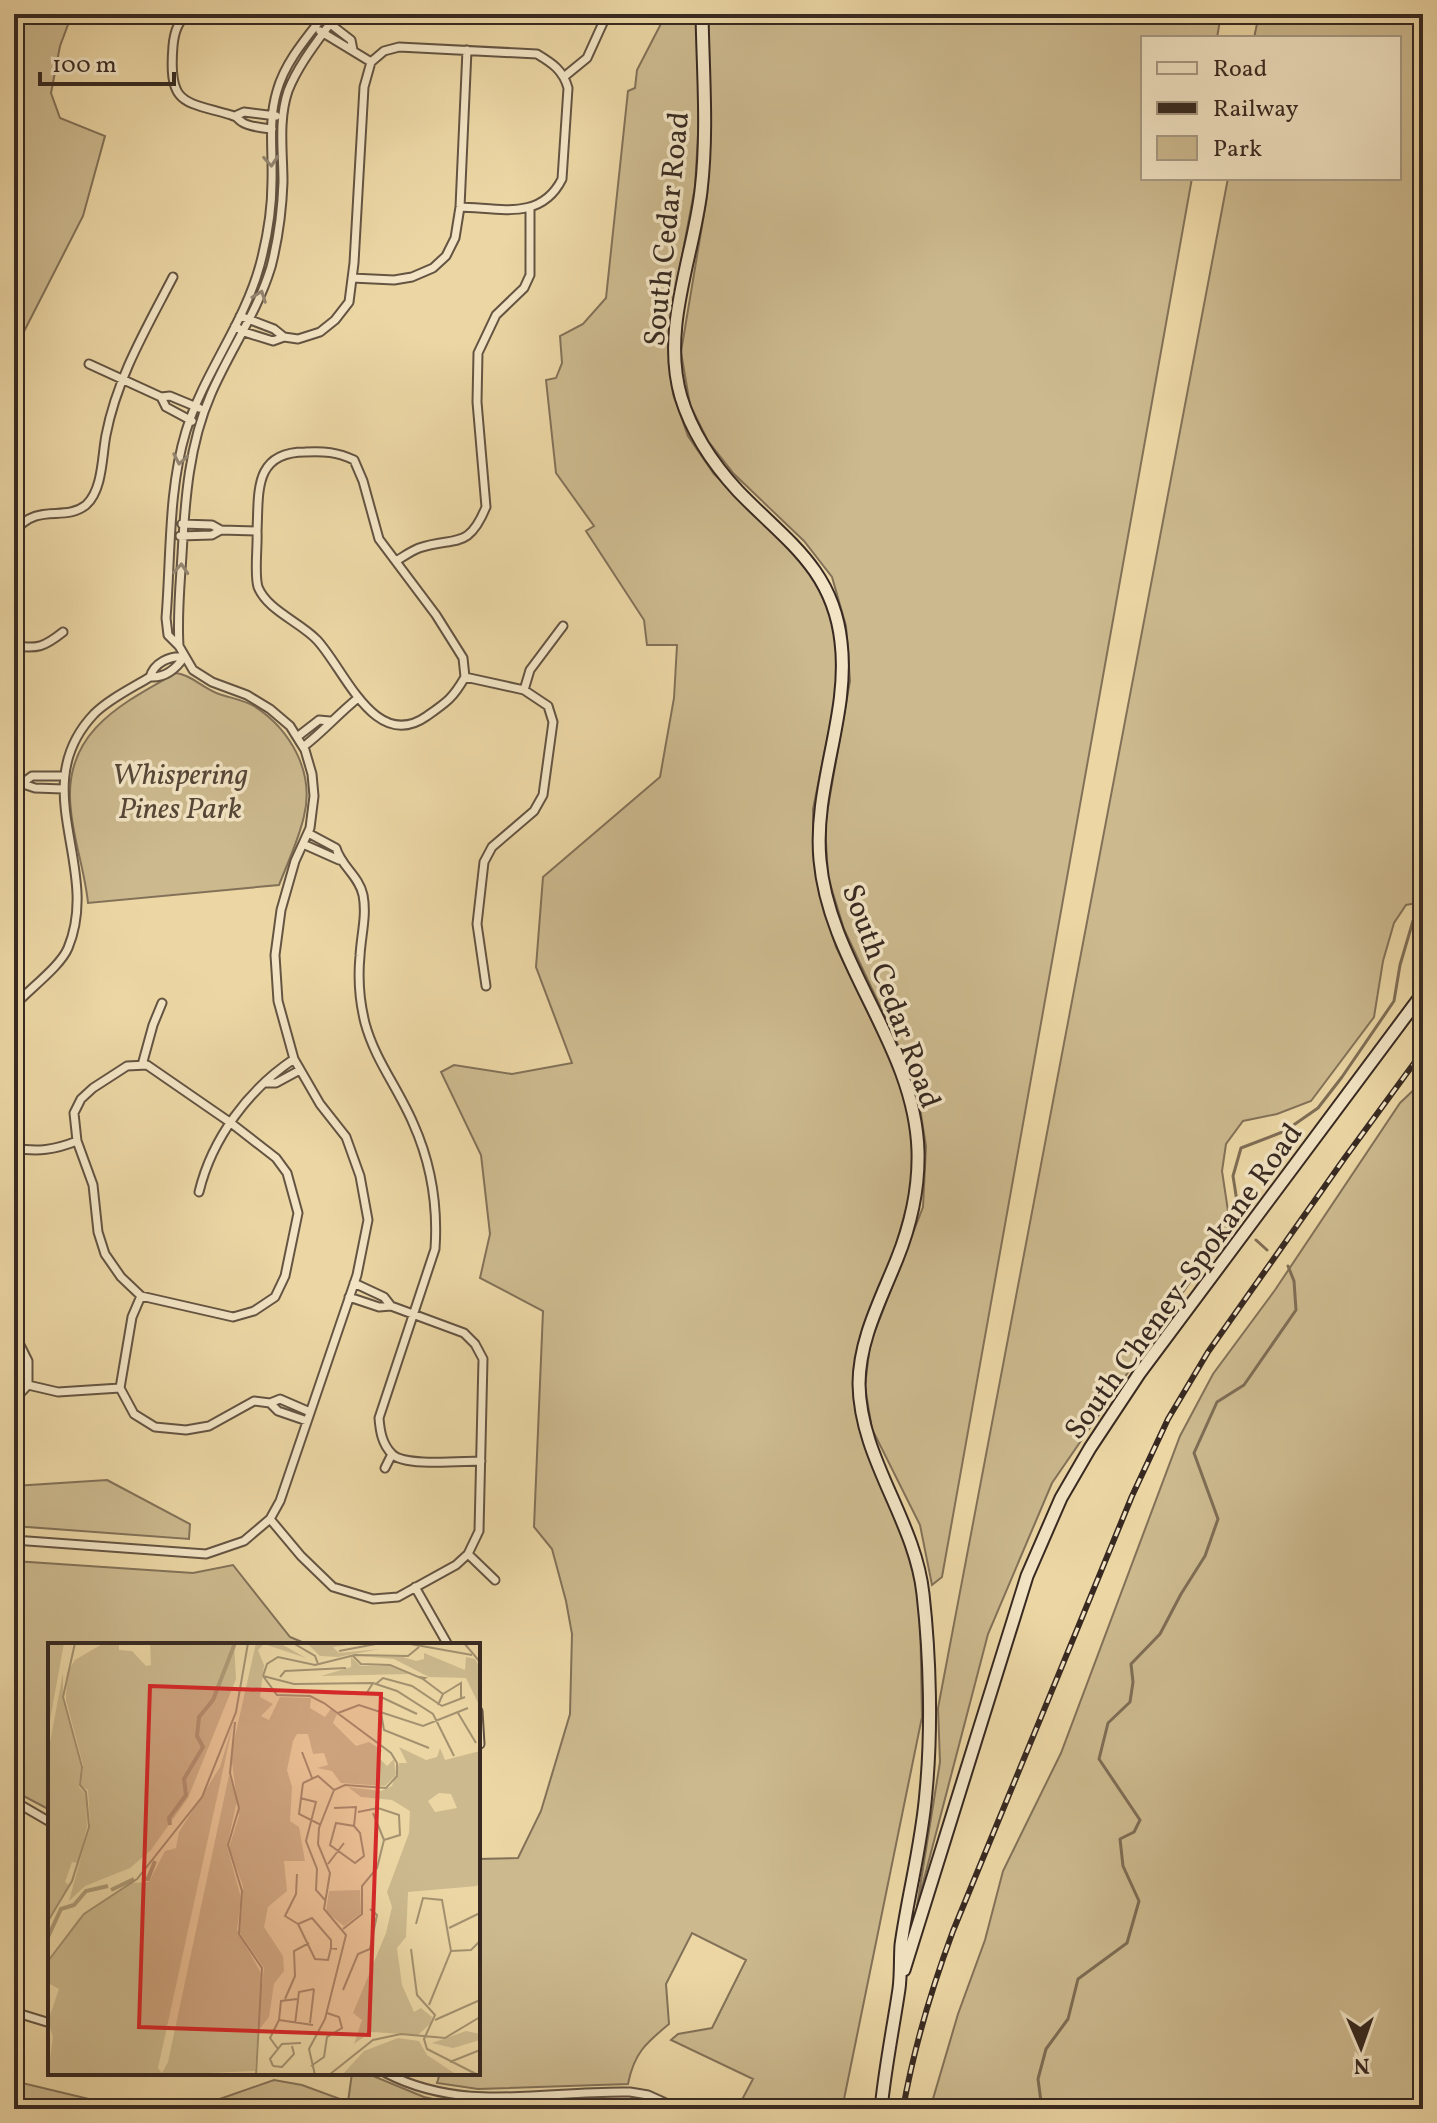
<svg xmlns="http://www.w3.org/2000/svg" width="1437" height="2123" font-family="Vollkorn,serif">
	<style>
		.green { fill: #ccb98e; stroke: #827158; stroke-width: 2 }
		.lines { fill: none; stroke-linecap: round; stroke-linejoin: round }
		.stream { stroke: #7e6d55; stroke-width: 3 }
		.street-casing { stroke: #645442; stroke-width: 11 }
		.secondary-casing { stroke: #372921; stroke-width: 15 }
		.street { stroke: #f2e4c4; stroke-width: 7 }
		.secondary { stroke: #f2e4c4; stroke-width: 11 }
		.rail-casing { stroke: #372921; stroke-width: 6 }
		.rail { stroke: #f2e4c4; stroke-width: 3; stroke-dasharray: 9; stroke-linecap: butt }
		.oneway { stroke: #948672 }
		.labels { text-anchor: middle; stroke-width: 7; stroke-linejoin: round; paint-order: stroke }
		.street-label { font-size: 30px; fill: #372921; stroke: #f2e4c4 }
		.park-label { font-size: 30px; font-style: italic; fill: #554637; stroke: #f2e4c4 }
		.inset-river { fill: none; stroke: #ae9b77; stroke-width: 4 }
		.inset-road { fill: none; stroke: #a39170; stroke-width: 2 }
		.view { fill: #d62828; fill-opacity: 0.15; stroke: #d62828; stroke-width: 4 }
		.inset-edge { fill: none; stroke: #372921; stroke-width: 4 }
	</style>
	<rect width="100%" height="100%" fill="#ebd6a4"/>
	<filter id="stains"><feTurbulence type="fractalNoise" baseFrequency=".0025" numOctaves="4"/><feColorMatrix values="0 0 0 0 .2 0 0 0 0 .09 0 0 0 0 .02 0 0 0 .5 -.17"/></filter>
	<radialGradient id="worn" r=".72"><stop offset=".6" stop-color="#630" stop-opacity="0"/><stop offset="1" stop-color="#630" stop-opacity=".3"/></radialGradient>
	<path class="green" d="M14,14h58l-12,32 -9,47 9,25 45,18 -22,80 -69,135z
		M666,14h32v121l-3,52 -23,122 -4,37 5,48 15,42 26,38 71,67 25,28 18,36 7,34 3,31 -4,35 -21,104v44l8,45 15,49 67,138 10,50 -1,53 -16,57 -35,89 -7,49 61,179 5,50 2,105 -80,392h-105l16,-30 -82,-39 7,-6 34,-6 34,-68 -54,-27 -26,51 3,40c-23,19 -35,29 -41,60l-150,5 -41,-6 3,-10h38v-214l40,-1 23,-47 29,-97 2,-80 -6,-33 -14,-52 -18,-22 9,-216 -63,-33 10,-44 -9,-79 -40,-83 13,-7 58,9 60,-11 -36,-96 7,-90 117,-100 14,-79 3,-53h-30l-3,-25 -58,-89 8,-5 -38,-53 -10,-93 10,-2 6,-15 -2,-27 23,-12 23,-26 22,-207 7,-3 2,-18z
		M708,14h513l-4,24h-74v140h49l-250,1399 -10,8 -12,-60 -48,-96 -7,-42 5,-43 53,-137 3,-61 -10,-63 -72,-154 -16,-52 -3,-53 25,-143 -4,-55 -14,-49 -28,-36 -70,-67 -26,-33 -18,-36 -9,-53 26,-156 3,-59z
		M1259,14h164v888l-17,3 -12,18 -11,38 -9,56 -63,84 -34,13 -34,7 -17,23 -4,27 8,53 -178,259 -64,151 -71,272 23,-144 -2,-54 290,-1530h171v-140h-145z
		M176,673c14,1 28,16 43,21 12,4 24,6 35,12 36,23 61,66 50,110 -5,23 -16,46 -25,69l-191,18c-3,-31 -14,-61 -17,-92 -10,-77 48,-106 105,-138z
		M1423,1081v1028h-493l28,-95 27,-74 18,-69 58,-118 119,-317 33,-62 62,-84 125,-187z
		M107,1480l83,44 -1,15 -175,-13v-40z
		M14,1561l179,12 40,-8 57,72 19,8h-259v165l-36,-19z
		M352,2073h14l58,24 31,7v5h-432l-9,-2v-26l104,25 44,2 52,-7 60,-21 28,5 46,17z"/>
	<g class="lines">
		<path class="stream" d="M1238,1208l-5,-32 8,-28 44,-17 33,-23 24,-31 52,-76 6,-36 13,-44 10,-1
			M1256,1240l11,10
			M1042,2109l-4,-30 8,-30 22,-30 10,-40 49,-36 12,-42 -16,-35 -3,-27 14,-7 6,-12 -41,-61 9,-36 22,-21 3,-20 -2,-18 29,-30 21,-40 24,-38 13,-37 -24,-66 23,-51 27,-17 52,-75 -2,-29 -6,-15"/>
		<defs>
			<path id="street" d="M188,14c-11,7 -14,20 -15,32 -5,60 11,55 58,69 11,4 2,1 11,7 7,5 21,6 30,7
				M329,23l22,17 2,10
				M320,31l51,31 13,-11 15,-4 138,7c15,9 26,16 31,34l-6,91c-21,42 -62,29 -102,28
				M565,76l22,-18 20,-44
				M235,116l9,-4 32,4
				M352,278l42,2 18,-3 21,-9 13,-12 9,-18 5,-31 7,-157
				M240,316l34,13 10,8
				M235,326l9,6 29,9 11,-4 14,2 22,-7 15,-12 14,-18 5,-39 10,-176 7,-25
				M89,364l72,33 9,-1 29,12
				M161,397l5,10 26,14
				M182,524l30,1 9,5 36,1c2,-38 -4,-79 48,-79 19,-1 32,0 49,8l9,21 16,58 57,76 27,43 2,19
				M257,531c1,14 -3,43 1,56 9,23 42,35 59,53 28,30 58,113 110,76 20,-14 26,-18 38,-39
				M14,532c25,-31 49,-9 72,-27 17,-15 16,-50 20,-70 11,-57 40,-106 67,-158
				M180,536l32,-1 9,-5
				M396,561c7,-4 15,-10 23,-13 36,-12 49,3 67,-41l-9,-105 1,-49 18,-38 28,-27 6,-13v-66
				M14,646c24,3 30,1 49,-14
				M179,646c-2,-30 1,-60 3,-91 3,-55 7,-111 29,-161 19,-44 46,-81 60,-127 7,-27 11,-57 12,-85 0,-30 -5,-61 5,-91 11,-28 32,-53 49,-77
				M150,677c15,1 26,-8 34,-20
				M465,677l59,13 24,16 5,16 -10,73 -9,16 -42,36 -8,15 -7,62 9,62
				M524,690l6,-20 33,-44
				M297,737l22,-17 11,1
				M303,747c20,-15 35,-33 55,-49
				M14,781l21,7 28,1
				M24,782l8,-6h32
				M308,833l28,15c5,18 23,28 27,47 4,21 -2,40 -3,61 -2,21 0,47 5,67 10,37 33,65 48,100 18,40 25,82 22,126l-56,169c1,13 3,26 13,36 13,13 69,7 89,7
				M303,844l36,16
				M14,1006c14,-16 46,-39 54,-58 34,-81 -43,-161 26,-234 15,-15 38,-26 56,-37 4,-14 20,-22 34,-20
				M142,1065l11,-40 9,-22
				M147,1065l84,58 45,35 11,15 11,40 -13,63 -10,21 -21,14 -21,6 -92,-21 -20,-19 -16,-23 -7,-22 -5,-47 -16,-44 -3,-28 7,-14 12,-11 34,-22z
				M267,1083h9l24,-13
				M14,1148c24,4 40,2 63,-7
				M199,1192c13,-54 50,-103 95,-133
				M354,1283l30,14 7,9
				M141,1296l-9,21 -12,71 14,26 21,13 31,3 23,-4 45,-25 16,2 10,-4 30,13
				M14,1333l14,28v24
				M28,1385l30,7 62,-4
				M14,1400l14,-15
				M270,1403l8,8 29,10
				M385,1468l7,-14
				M270,1519l31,37 32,31 40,12 25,-2 58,-32 12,-11 11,-23 4,-172 -8,-15 -11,-11 -73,-27 -12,1 -30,-10
				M14,1540l192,14 38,-13 26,-22 10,-18 77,-226 11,-55 -8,-44 -14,-39 -26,-33 -26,-45 -16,-58 -3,-46 6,-45 14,-49 15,-33 4,-32 -2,-22 -7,-24 -15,-24 -20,-17 -23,-14 -35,-13 -19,-12 -14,-24 -11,-11 -2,-17c5,-61 2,-128 20,-187 18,-58 58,-107 74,-166 7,-26 12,-57 12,-84 1,-31 -4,-60 5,-90 8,-29 30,-54 48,-77
				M468,1554l27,26
				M415,1587l33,58
				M478,1711l2,33
				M14,1801l36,21
				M14,2012l36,11
				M386,2073c79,41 160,17 244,19l18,3 31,14"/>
			<path id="secondary" d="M702,14c1,59 6,118 -1,177 -8,67 -40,138 -20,206 11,36 32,67 57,94 46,48 95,77 103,151 9,73 -28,144 -21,218 9,104 95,186 98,291 1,37 -7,73 -21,108 -16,40 -38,81 -38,125 1,75 56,136 64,210 7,62 9,136 3,198 -4,52 -18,102 -25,153 -1,15 0,29 -2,44 -6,40 -14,79 -18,120
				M904,1970l123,-394 34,-78 29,-50 49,-74 284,-381"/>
		</defs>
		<use href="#street" class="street-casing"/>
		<use href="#secondary" class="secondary-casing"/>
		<use href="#street" class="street"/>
		<use href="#secondary" class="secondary"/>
		<defs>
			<path id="rail" d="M903,2109c11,-62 28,-119 50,-178l179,-435 36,-77 40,-67 136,-193 79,-108"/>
		</defs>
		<use href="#rail" class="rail-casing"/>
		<use href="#rail" class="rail"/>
	</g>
	<defs><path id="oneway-chevron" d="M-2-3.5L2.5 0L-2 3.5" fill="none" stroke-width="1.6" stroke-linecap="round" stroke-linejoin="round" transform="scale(2)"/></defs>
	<g class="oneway">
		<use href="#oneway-chevron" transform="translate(271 161) rotate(86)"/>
		<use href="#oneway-chevron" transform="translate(260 296) rotate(-70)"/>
		<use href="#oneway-chevron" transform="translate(180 459) rotate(100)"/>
		<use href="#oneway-chevron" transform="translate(181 569) rotate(-86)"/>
	</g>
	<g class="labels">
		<g class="street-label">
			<text transform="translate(666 229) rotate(-84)" y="10">South Cedar Road</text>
			<text transform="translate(892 996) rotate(70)" y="10">South Cedar Road</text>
			<text transform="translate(1183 1281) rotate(-54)" y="10">South Cheney-Spokane Road</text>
		</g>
		<g class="park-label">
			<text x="180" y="784">Whispering<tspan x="180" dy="34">Pines Park</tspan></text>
		</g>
	</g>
	<g transform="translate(48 1643)">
		<rect width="432" height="432" fill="#ebd6a4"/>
		<path d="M0,0h16l-16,88zM56,0h15v7l13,1 14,15 5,-1 -1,-22h84l2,36 -48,119 -37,52 -21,18 -45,18 -16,15 21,-77 -2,-34 -7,-4 2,-21 -17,-65 1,-27 8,-13zM208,0l27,2 23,13 -42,-14 -6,6 6,15 -4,32 13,7 -12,12 8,4 11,-23 31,1 -1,10 15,9 6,-8 6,5 -4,9 23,23 13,-4 13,8 -3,8 8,8 7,-7 2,16 -11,11 -44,-3 -9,-12 -15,-3 11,-3 -4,-12 -11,1 -5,-20h-11l-4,7 -6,29 5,17 -2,34 9,6 6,34h-21l3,30 -19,16 -4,20 19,29 1,15 -10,13 -5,33 -12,15 7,-64 -24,-35 3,-47 -14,-38 10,-32 -8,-62zM259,0h54l-28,4 6,6 41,-4 -42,8 -18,-1zM376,10l41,17 1,-13 9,2 5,9v39l-14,-29 -37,-1 -35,-18 -33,-3 42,1 13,4 8,-2zM303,14l10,9h28l20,8 -88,2 30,-9zM15,30v28l18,65 -2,21 7,7 1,33 -9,36 -6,-1 -7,20 4,3 -21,34v-166zM185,81l-75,344 4,5 6,-11 61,-287 8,26 -10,45 14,52 -4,32 25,45 -7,96 -94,4h-113l5,-38 -5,-16 11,-32 -11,-6v-22l31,-43 53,-35 17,-1 16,-31 11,-3 3,-16 41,-65zM351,104l27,13 11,-3 3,-9 5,12 35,-9v129l-3,6 -69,6 -2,45 -9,11 5,37 12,27 7,-4 11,9 -2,7 -12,11 -47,-3 -17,12 8,-24 -9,-7 33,-80 6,-26 -5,-15 22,-59 1,-22 -18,-11 -31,-3 -13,-10 33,4 11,-5 7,-23h8zM391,150l12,1 6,14 -22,4 -7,-11zM312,247l1,23 -17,13 -18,-14 3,-21zM418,388l14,3v6l-27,8 -21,-5zM350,395l21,3 8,14 30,20h-115l22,-24z" fill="#ccb98e" fill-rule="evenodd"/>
		<path class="inset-river" d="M122,182l-1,-7 17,-23 -2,-16 19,-32 -6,-11 2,-19 14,-17 22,-57M94,235l6,1 7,-18M63,247l23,-11M0,294l13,-28 13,-4 12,-14 22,-5"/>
		<path class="inset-road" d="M245,0l22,13 3,8M357,0l67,12M416,0l16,19M291,8l42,-8M304,12l9,9 29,1 33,14 2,-1 -6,-1M215,33l14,19 33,1 14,7 67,50 6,10v13l-11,12 -41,-3 -11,5 -15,38 -1,16 12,29 -6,36 22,26 -21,84 -16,30 6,26M215,33l31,8 79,-1 24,8 36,23 21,42M215,33l4,-12 11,-7 37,8 40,-10 53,1 11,-9M232,34l5,-6 61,-3M375,36l20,15 -5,11M328,41l7,-6 29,8 30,20 23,-9M274,50l44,1 7,-11M395,51l18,-11v16M331,53l38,18M290,70l21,-8 64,21 45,-18M333,70l3,17 45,18M410,70l18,30M187,79l-5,51 9,35 -11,37 14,46 -3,43 23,34 -6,107M254,109l10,26M255,140l-4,31 22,11M255,140l15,-7 16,14M252,155l16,4 -10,39 11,28 -1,21 9,10M286,165l22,-1 -2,19M310,169l20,-4 21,7 1,20 -16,5M325,170l11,27M288,180l18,3 6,7 4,23 -9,7 -25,-18zM280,221l16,-21M249,231l-1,20 -11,22 13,8M0,278l24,-40 17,-54 -3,-35 -6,-7 2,-18 -19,-70 12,-54M250,281l17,35 13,1 3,-12 6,1M250,281l14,-6 19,22v8M368,281l7,-26 19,2 9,51 -22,54M401,285l31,-15M295,286l19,-15v-28l15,-18 7,-28M363,306l6,46 18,20 -11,24 3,10 51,26M403,308l20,-1 9,-9M0,318l36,-47 53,-35 65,-82 34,-85 12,-69M295,347l15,-36 12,-5 7,-34 -7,-6M237,356l10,-23 -1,-25 15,-8M231,377l34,5M231,377l2,-19 16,-2M387,377l45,-20M262,380l4,-34M247,381l4,-32 15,-3M230,406l-8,-11 9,-18M402,419l30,-12M225,423l-3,-7 12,-15 19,-1M225,423l9,1 12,-13 -2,-8M263,423l13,-9 3,-20 15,-9 -3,-11 -12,-4M281,432l44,-35 28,-6 44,4 35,-21"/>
		<path class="view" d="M102,43l231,8 -12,341 -230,-8z"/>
		<rect width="432" height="432" class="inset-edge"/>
	</g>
	<rect width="1437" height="2123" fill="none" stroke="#ebd6a4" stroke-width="48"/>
	<rect x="16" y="16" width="1405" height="2091" fill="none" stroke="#372921" stroke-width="4"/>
	<rect x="24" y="24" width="1389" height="2075" fill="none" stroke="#372921" stroke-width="2"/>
	<rect x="1141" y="36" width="260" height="144" fill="#f2e4c4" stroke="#a79983" stroke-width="2"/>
	<rect x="1157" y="62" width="40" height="12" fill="#f2e4c4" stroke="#a79983" stroke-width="2"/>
	<text x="1213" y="76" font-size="24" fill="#372921">Road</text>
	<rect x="1157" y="102" width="40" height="12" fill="#372921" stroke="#a79983" stroke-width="2"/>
	<text x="1213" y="116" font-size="24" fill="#372921">Railway</text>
	<rect x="1157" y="136" width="40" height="24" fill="#ccb98e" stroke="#a79983" stroke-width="2"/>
	<text x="1213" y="156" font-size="24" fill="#372921">Park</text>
	<g transform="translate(1361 2047) rotate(178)" stroke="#f2e4c4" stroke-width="6" paint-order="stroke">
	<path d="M0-6L14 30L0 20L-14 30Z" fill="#372921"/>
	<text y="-12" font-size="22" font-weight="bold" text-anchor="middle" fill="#372921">N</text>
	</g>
	<path d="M40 72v12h134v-12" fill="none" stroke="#372921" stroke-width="4"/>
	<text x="52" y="72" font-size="24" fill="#372921" stroke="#f2e4c4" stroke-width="6" paint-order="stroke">100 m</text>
	<rect width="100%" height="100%" filter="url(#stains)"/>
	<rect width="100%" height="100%" fill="url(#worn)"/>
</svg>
